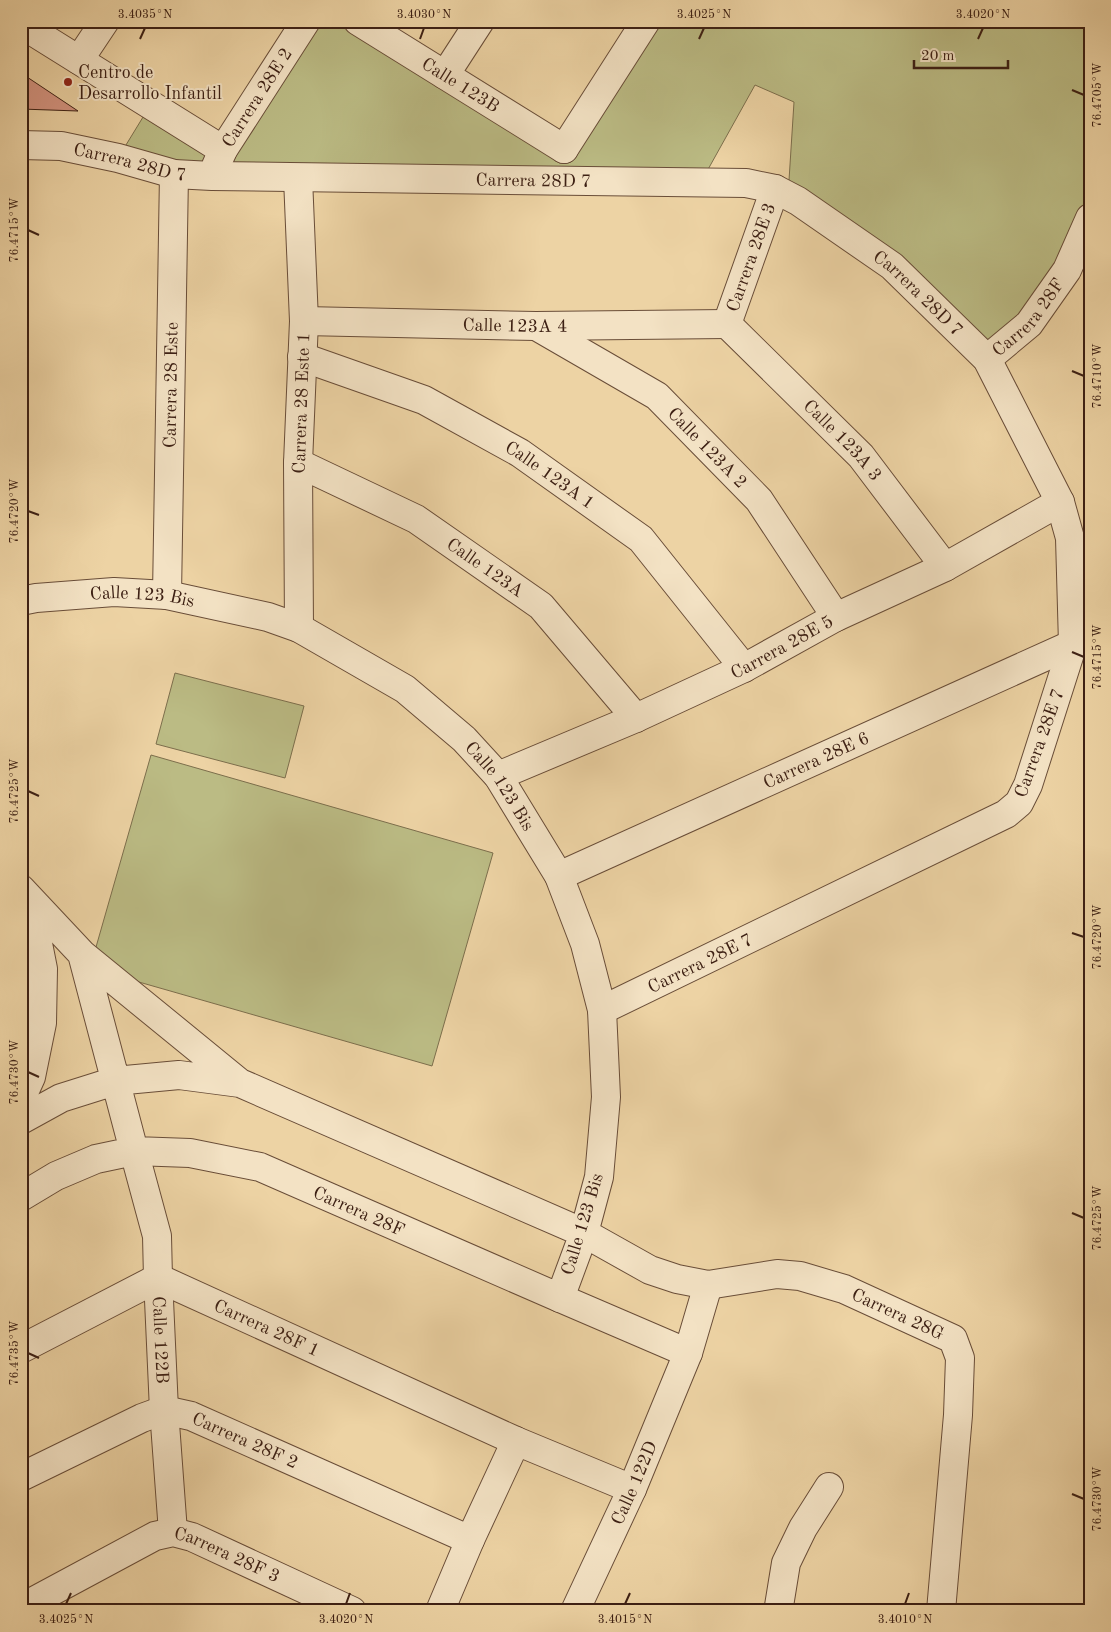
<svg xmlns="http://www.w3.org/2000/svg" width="1111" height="1632" font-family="'Old Standard TT',serif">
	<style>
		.green { fill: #bbbb84; stroke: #7c6e4c }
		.building { fill: #d59481; stroke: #3d2014 }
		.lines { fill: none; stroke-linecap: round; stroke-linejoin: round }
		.minor-casing { stroke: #694d38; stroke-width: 30 }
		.tertiary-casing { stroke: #694d38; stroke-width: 30 }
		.minor { stroke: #f3e2c4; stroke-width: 28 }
		.tertiary { stroke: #f3e2c4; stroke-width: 28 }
		.ticks { fill: none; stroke: #3d2014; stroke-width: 2 }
		.poi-dot { fill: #8f2418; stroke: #f3e2c4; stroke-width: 2 }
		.labels { text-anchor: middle; stroke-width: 4; stroke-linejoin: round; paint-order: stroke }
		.poi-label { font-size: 18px; fill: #3d2014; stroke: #f3e2c4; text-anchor: start }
		.street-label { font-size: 18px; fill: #3d2014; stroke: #f3e2c4 }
		.neatline { fill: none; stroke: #3d2014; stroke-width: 2 }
		.ticks-label { font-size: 12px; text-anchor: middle; fill: #3d2014 }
	</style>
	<rect width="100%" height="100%" fill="#edd3a4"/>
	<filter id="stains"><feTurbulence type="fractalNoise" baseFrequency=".004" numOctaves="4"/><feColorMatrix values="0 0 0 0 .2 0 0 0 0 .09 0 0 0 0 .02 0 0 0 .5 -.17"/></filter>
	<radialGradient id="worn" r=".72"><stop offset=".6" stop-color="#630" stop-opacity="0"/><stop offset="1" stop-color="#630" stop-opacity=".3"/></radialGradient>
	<path class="green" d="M306,21h52l205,128 83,-128h444v197l-103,141 -199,-163 6,-94 -39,-17 -54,97 -403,-4 -180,-20 33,-54 72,46z
		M175,673l129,33 -19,72 -129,-34z
		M151,755l342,98 -61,213 -342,-98z"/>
	<path class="building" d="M21,73l57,38 -57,-2z"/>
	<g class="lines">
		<defs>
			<g id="minor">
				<path id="s1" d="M358,21l206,128"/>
				<path d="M21,24l202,126"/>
				<path d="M79,60l26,-39"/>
				<path d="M445,75l35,-54"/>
				<path id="s2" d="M21,145l40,1 57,12 56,16 38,2 534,7 29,6 23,12 94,65 95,93 73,143 10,36 3,106 -45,141 -9,18 -13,11 -404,196"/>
				<path d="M564,149l82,-128"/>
				<path id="s3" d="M216,166l7,-16 83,-129"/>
				<path d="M298,178l6,143 -6,142 1,165"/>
				<path id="s4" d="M304,321l232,5 191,-2"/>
				<path id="s5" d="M727,324l134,132 84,111"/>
				<path id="s6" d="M727,324l48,-135"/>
				<path id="s7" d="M536,326l121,70 102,104 77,117"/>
				<path id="s8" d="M302,357l122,43 96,53 121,86 103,129"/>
				<path id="s9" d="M987,359l42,-35 38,-54 23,-52"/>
				<path id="s10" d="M298,463l118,56 125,87 95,112"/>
				<path id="s11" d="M167,595l7,-421"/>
				<path id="s12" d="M21,601l15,-3 78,-6 53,3 101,22 31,11 106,61 59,50 34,37 61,100 26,68 17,66 4,87 -7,80 -15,56 66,37 27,9 31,6 69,-11 23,2 44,13 109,50 7,19 -2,57 -17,196"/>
				<path id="s13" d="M498,776l138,-58 108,-50 92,-51 109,-50 115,-65"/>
				<path id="s14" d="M559,876l514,-232"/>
				<path id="s15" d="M134,1151l23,85 1,42 6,132 9,122"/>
				<path d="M560,1298l128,55"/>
				<path id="s16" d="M21,1349l137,-71 358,163 116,48"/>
				<path id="s17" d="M21,1477l121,-59 22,-8 27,6 279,124"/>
				<path id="s18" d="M21,1608l134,-72 18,-4 19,5 160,74"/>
				<path d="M440,1611l30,-71 46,-99"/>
				<path id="s19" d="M575,1611l57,-122 56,-136 20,-68"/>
				<path d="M779,1611v-5l7,-43 17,-35 26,-41"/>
			</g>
			<path id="tertiary" d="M21,889l61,65 158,129
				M82,954l52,197
				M21,1099l10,-22 11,-54 1,-54 -14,-71
				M21,1120l40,-22 54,-17 64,-6 61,8 344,150 -24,65 -300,-131 -70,-14 -56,-2 -38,8 -40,17 -35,21"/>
		</defs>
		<use href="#minor" class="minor-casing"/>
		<use href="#tertiary" class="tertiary-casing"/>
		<use href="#minor" class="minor"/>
		<use href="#tertiary" class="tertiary"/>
	</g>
	<path class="ticks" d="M140,39l5,-11M420,39l4,-11M699,39l5,-11M978,39l5,-11M1072,90l12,5M28,230l11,5M1072,371l12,5M28,511l11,4M1072,652l12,5M28,791l11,5M1072,933l12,4M28,1072l11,5M1072,1213l12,5M28,1353l11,5M1072,1494l12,5M66,1604l5,-11M346,1604l4,-11M625,1604l5,-11M905,1604l4,-11"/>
	<circle class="poi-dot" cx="68" cy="82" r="5"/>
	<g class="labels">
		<g class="poi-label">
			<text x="78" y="78">Centro de<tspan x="78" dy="21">Desarrollo Infantil</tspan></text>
		</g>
		<g class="street-label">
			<text dy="6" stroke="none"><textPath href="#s1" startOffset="121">Calle 123B</textPath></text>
			<text dy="6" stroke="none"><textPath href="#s3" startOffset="80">Carrera 28E 2</textPath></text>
			<text dy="6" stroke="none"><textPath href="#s2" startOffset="111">Carrera 28D 7</textPath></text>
			<text dy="6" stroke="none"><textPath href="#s2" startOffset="516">Carrera 28D 7</textPath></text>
			<text dy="6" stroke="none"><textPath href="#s6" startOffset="71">Carrera 28E 3</textPath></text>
			<text dy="6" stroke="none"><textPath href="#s2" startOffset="936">Carrera 28D 7</textPath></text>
			<text dy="6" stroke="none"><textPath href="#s9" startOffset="59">Carrera 28F</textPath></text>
			<text dy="6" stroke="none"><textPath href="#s4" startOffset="211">Calle 123A 4</textPath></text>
			<text dy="6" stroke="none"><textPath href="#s11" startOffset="210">Carrera 28 Este</textPath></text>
			<text transform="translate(301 403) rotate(-88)" y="6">Carrera 28 Este 1</text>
			<text dy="6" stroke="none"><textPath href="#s5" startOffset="164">Calle 123A 3</textPath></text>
			<text dy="6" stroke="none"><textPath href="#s7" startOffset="212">Calle 123A 2</textPath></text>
			<text dy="6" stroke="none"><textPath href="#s8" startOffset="276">Calle 123A 1</textPath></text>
			<text dy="6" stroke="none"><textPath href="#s10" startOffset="215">Calle 123A</textPath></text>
			<text dy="6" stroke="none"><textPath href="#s12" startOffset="122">Calle 123 Bis</textPath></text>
			<text dy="6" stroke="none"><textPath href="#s13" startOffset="312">Carrera 28E 5</textPath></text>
			<text transform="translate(1039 743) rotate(-70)" y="6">Carrera 28E 7</text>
			<text dy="6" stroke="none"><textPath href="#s14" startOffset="282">Carrera 28E 6</textPath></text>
			<text dy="6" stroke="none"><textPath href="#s12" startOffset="542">Calle 123 Bis</textPath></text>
			<text transform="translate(700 963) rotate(-26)" y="6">Carrera 28E 7</text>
			<text transform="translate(359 1211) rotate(24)" y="6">Carrera 28F</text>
			<text transform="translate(582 1224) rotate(-73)" y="6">Calle 123 Bis</text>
			<text dy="6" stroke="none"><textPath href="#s12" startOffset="1350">Carrera 28G</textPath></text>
			<text dy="6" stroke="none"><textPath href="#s16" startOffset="274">Carrera 28F 1</textPath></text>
			<text dy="6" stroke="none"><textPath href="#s15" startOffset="192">Calle 122B</textPath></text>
			<text dy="6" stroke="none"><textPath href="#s17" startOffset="245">Carrera 28F 2</textPath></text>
			<text dy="6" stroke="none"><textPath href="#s19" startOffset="141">Calle 122D</textPath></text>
			<text dy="6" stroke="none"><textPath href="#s18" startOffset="229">Carrera 28F 3</textPath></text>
		</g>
	</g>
	<rect width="1111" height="1632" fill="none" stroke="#edd3a4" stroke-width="55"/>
	<path d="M914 60v8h94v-8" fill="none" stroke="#3d2014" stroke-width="2.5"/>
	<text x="921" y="60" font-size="15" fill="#3d2014" stroke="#f3e2c4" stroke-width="4" paint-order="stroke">20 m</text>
	<rect x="28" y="28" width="1056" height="1576" class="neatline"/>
	<g class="ticks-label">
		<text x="145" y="18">3.4035°N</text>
		<text x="424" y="18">3.4030°N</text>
		<text x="704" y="18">3.4025°N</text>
		<text x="983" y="18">3.4020°N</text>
		<text transform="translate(1097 95) rotate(-90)" y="4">76.4705°W</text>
		<text transform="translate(14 230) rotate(-90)" y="4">76.4715°W</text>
		<text transform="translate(1097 376) rotate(-90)" y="4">76.4710°W</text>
		<text transform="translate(14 511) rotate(-90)" y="4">76.4720°W</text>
		<text transform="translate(1097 657) rotate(-90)" y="4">76.4715°W</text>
		<text transform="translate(14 791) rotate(-90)" y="4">76.4725°W</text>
		<text transform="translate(1097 937) rotate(-90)" y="4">76.4720°W</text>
		<text transform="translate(14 1072) rotate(-90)" y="4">76.4730°W</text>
		<text transform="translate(1097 1218) rotate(-90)" y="4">76.4725°W</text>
		<text transform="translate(14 1353) rotate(-90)" y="4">76.4735°W</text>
		<text transform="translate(1097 1499) rotate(-90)" y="4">76.4730°W</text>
		<text x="66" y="1623">3.4025°N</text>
		<text x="346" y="1623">3.4020°N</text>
		<text x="625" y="1623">3.4015°N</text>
		<text x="905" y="1623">3.4010°N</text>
	</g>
	<rect width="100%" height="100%" filter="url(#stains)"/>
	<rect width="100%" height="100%" fill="url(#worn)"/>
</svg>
